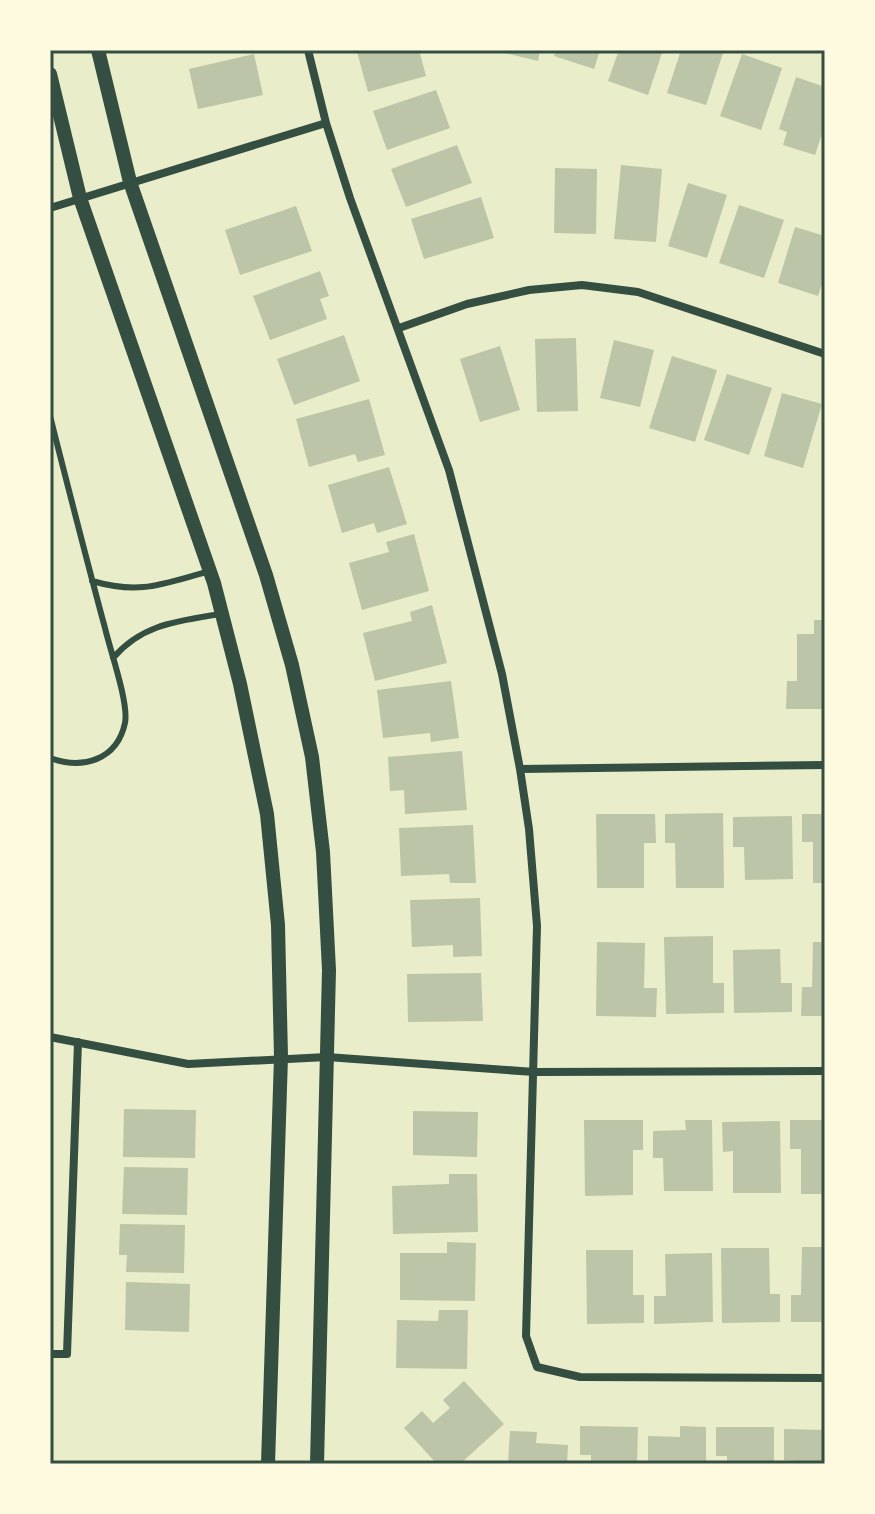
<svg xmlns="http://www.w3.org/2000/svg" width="875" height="1514" font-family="'Roboto Serif',serif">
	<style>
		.building { fill: #bcc5a7 }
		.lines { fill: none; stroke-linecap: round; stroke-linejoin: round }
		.service { stroke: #344e41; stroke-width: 6 }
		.minor { stroke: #344e41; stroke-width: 8 }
		.tertiary { stroke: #344e41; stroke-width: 14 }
		.neatline { fill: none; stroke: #344e41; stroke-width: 3 }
	</style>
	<rect width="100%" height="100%" fill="#e9edc9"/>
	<path class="building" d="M366,50h53l7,26 -58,16 -11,-40z
		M493,50h47l-2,11z
		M556,50h44l-6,19 -40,-13z
		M619,50h44l-15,45 -40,-14z
		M681,50h43l-18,55 -39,-12z
		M254,54l9,41 -65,14 -9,-40z
		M742,54l40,14 -21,62 -41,-14z
		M796,77l29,10v38l-10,30 -32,-10 4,-13 -8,-3z
		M436,90l14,38 -63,22 -14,-39z
		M457,145l15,38 -66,24 -15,-38z
		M621,165l41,4 -6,73 -42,-3z
		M555,168l42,1 -1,65 -42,-1z
		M688,183l39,12 -20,63 -39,-12z
		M481,197l13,41 -70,21 -13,-40z
		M739,205l45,15 -20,58 -45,-15z
		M296,206l16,45 -72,24 -15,-45z
		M795,227l30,9v38l-7,22 -40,-13z
		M320,271l9,25 -9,3 7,20 -57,21 -17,-44z
		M344,335l16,46 -66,24 -17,-46z
		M576,338l2,73 -41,1 -2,-73z
		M614,340l40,10 -14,57 -40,-9z
		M500,346l20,64 -40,12 -20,-63z
		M672,356l45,14 -22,72 -46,-14z
		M727,374l45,14 -23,67 -45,-15z
		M782,393l40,11 -19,64 -39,-12z
		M369,399l16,56 -27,7 -3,-8 -46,13 -13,-48z
		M389,467l18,57 -30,9 -3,-10 -32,10 -14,-48z
		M414,534l15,57 -67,19 -13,-47 40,-11 -3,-10z
		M432,605l15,58 -72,18 -12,-48 49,-12 -2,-9z
		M814,620h11v89h-39l1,-28h10v-47h17z
		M451,681l8,57 -28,4 -1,-9 -47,5 -6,-48z
		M462,751l5,59 -62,4 -1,-24 -14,1 -2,-34z
		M723,813l1,75h-48l-1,-45h-10v-29z
		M596,814h59l1,29h-12v45h-47z
		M802,814h23v69h-12v-41h-11z
		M792,816l1,63 -48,1 -1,-33h-11v-30z
		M473,825l3,58h-26l-1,-9 -48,2 -2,-48z
		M480,898l2,58 -29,1v-12l-41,2 -2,-47z
		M713,936v47h11v30l-58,1 -2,-77z
		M597,942l48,1 -1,45h13l-1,29 -60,-1z
		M813,942h12v74h-24l1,-29h10z
		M780,949l1,34h11v29l-58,1 -1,-63z
		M481,973l2,48 -75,1 -1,-48z
		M124,1109l72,1 -1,48 -72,-1z
		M413,1111l65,1 -1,45 -64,-2z
		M584,1120h59v30h-10v45l-48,1z
		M685,1120h27l1,71h-49l-1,-33h-10v-27l33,-1z
		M790,1120h35v74h-24v-45h-11z
		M780,1121l1,72h-48v-42l-10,1 -1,-30z
		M124,1167l64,1 -1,47 -65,-1z
		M449,1174h28l1,58 -85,2 -1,-48 57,-2z
		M120,1224l65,1 -1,48 -58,-1 1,-17h-8z
		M447,1242l29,1 -1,58 -75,-1v-47h47z
		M802,1247h23v75h-34v-27h10z
		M721,1248h48l1,46h10v28l-58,1z
		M586,1250h47v45h11v28l-57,1z
		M712,1253l1,69 -59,2v-28h12l-1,-42z
		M126,1282l64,2 -1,48 -64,-2z
		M439,1310h29l-1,59 -71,-1 1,-48 41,1z
		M464,1381l40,43 -44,40h-23l-33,-36 18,-17 11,12 17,-15 -7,-8z
		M580,1426l58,1 -1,37h-46v-9h-11z
		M680,1426l26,1v37h-58v-28l32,1z
		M716,1427h58v37h-47v-8h-11z
		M784,1429l41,1v34h-29v-3l-12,-1z
		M510,1431l27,1 -1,11 32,2 -1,19h-59z"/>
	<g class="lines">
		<path class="service" d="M50,416c18,71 36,142 55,212 5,22 24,75 20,95 -8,37 -42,47 -75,35
			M92,581c49,14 70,3 118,-10
			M113,658c29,-34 65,-37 107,-44"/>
		<path class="minor" d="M308,50l18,73 24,75 99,272 53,204 18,95 9,60 8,97 -11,410 11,31 43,10 245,1
			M50,208l276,-85
			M399,328l68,-24 62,-14 53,-5 56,7 187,62
			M520,769l305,-4
			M50,1037l138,27 139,-7 207,15 291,-1
			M50,1354h17l11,-312"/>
		<path class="tertiary" d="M98,50l32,132 136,393 26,90 20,92 11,95 6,118 -12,494
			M50,74l30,124 134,385 26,101 27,130 11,111 3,132 -13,407"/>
	</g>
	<rect width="875" height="1514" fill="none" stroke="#fefae0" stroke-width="104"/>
	<rect x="52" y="52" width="771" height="1410" class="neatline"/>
</svg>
